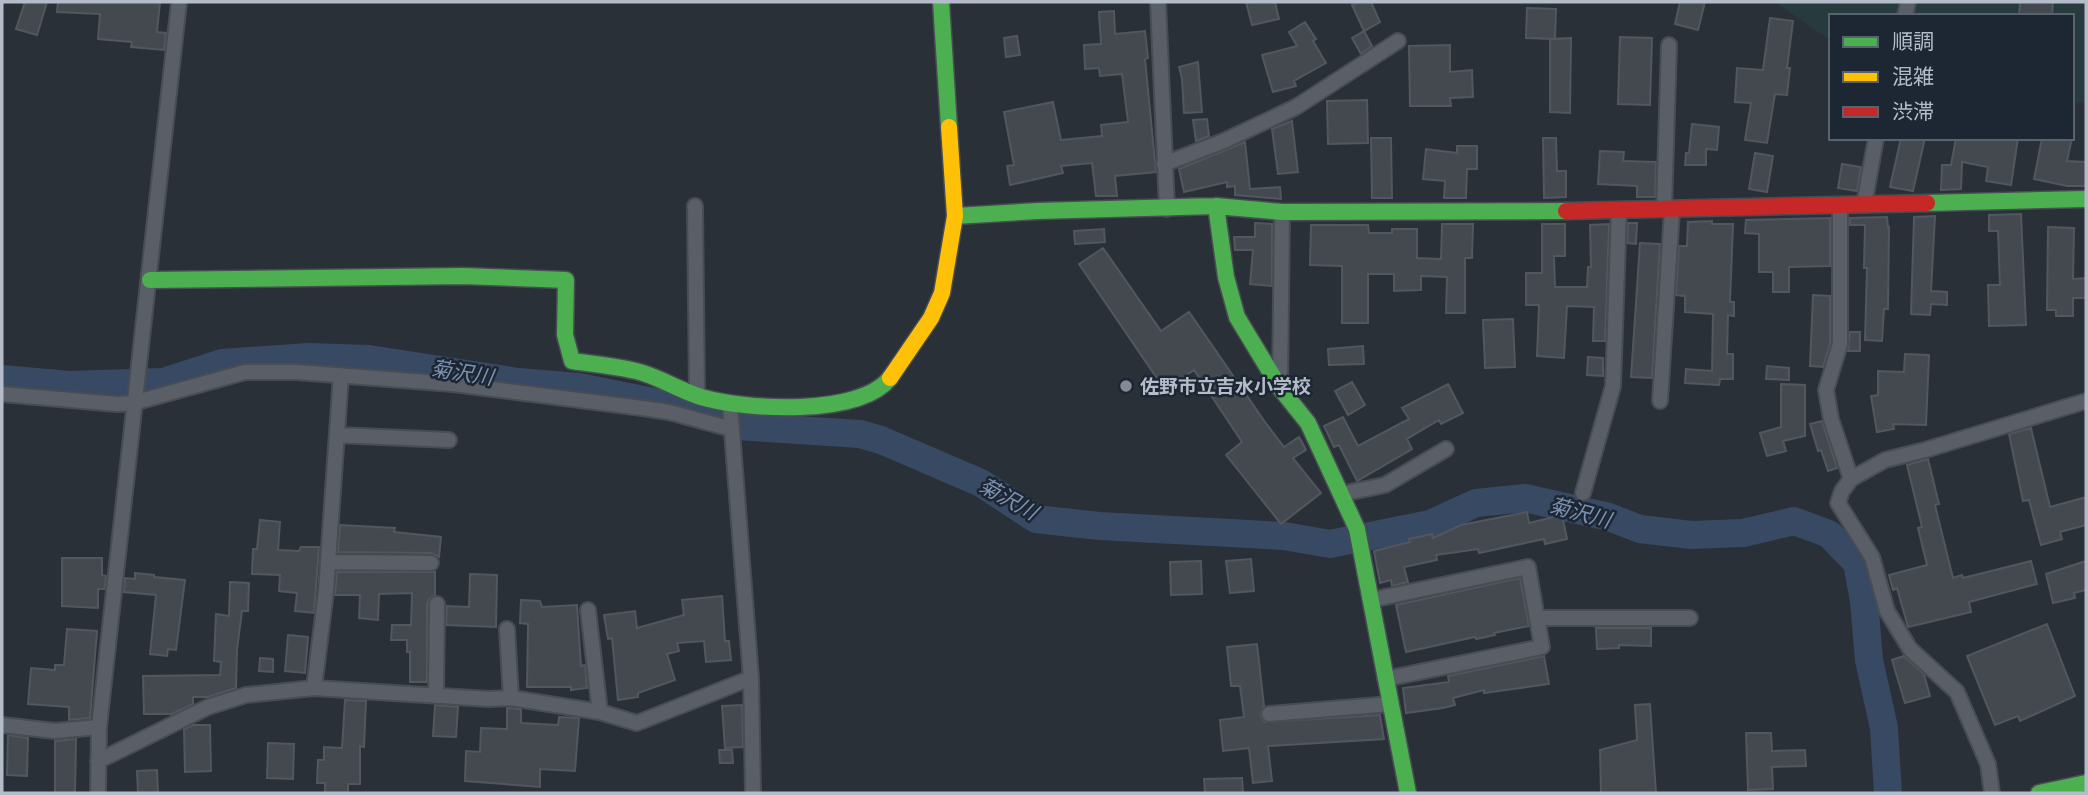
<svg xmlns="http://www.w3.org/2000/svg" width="2088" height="795" font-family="Signika,'Noto Sans JP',sans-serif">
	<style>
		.green { fill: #273a3e }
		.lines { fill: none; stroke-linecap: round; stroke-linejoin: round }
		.river { stroke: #384963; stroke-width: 28 }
		.building { fill: #444950; stroke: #52575f; stroke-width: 2 }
		.street-casing { stroke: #484c53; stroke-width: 18 }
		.fast-casing { stroke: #484c53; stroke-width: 19 }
		.slow-casing { stroke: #484c53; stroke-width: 19 }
		.jam-casing { stroke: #484c53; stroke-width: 19 }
		.street { stroke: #5a5e66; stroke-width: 14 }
		.fast { stroke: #4caf50; stroke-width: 16 }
		.slow { stroke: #ffc107; stroke-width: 16 }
		.jam { stroke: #c62828; stroke-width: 16 }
		.poi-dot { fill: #848b96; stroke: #1d2633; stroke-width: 2.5 }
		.labels { text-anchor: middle; stroke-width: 5; stroke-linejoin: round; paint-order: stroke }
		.poi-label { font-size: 19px; font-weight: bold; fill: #b4bcc9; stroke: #1d2633; text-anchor: start }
		.water-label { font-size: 21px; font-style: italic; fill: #7c92b1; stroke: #1d2633 }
	</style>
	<rect width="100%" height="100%" fill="#2a3038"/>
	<path class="green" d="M1775,2h311v99l-14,4v-89h-241v25z"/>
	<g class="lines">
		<path class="river" d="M2,379l67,6 94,-3 59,-19 86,-6 61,2 149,23 61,5 124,25 33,14 124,8 21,6 100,43 55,36 63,7 185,10 46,8 100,-20 46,-21 49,-5 84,19 31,12 51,6 52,-2 51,-12 35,13 28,29 7,38 5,59 15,68 4,65"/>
	</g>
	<path class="building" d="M25,2h22l-10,33 -21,-6z
		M58,2h102l-3,30 9,1 -2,17 -33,-3 1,-5 -34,-3 2,-25 -43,-2z
		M1246,2h29l4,17 -27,6z
		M1359,2h12l9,20 -16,9 -12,-26z
		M1680,2h25l-7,28 -23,-6z
		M2020,2h33l-1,14h-33z
		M1527,8l29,1 -1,30 -29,-1z
		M1114,11l1,23 30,-3 3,27 -3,1 11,113 -41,4 2,20h-21l-4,-33 -31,3 2,7 -53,12 -3,-19 7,-1 -10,-53 49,-10 8,38 41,-4 -1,-11 27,-3 -6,-48 -22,2 -1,-8 -14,1 -1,-24 17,-1 -2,-32z
		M1770,18l23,3 -6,47h3l-3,27 -12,-1 -8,49 -22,-3 6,-37 -16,-1 2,-34 26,2z
		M1305,22l11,17 -3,2 13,22 -32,18 2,5 -23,6 -11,-37 35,-9 -8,-14z
		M1364,31l8,15 -11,8 -9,-16z
		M1017,36l3,19 -14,2 -2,-19z
		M1620,37l32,1 -2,67 -32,-1z
		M1571,38l-1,75 -20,-1v-73z
		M1450,45v27l22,-2 1,27 -23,1 1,8h-41l-1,-60z
		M1198,62l4,50 -18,1 -2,-34 -3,-12z
		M1367,100l1,43 -40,1 -1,-43z
		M1207,119l2,17 -13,5 -3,-21z
		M1292,121l6,51 -20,2 -6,-45z
		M1692,124l27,3 -2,23 -11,-1v16h-21l1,-12h3z
		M1371,138h20l1,60h-20z
		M1543,138h13l1,33h9v26l-22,1z
		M1901,138h24l-12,53 -23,-4z
		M1956,138h62l-7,47 -25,-4 2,-14 -26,-5 -1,27 -20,1 1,-25h9z
		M2042,138h30l-5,23 19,1v24h-19l-33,-7z
		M1245,142l5,47 30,-2 1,12 -46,-4v-9l-8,1v-5l-43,10 -5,-23z
		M1457,146h20v23h-10l-1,29h-22l1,-17 -22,-2 3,-30 31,4z
		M1600,151l24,1 -1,9 33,1 -1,35h-18v-11l-39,-2z
		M1755,153l18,3 -6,36 -18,-3z
		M1842,164l19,3 -4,24 -19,-3z
		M2021,214l5,111 -37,1 -1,-41h12l-2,-54h-9v-16z
		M1935,216l-4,75 16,1v13l-16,-1 -1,11 -19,-1 3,-97z
		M1887,217l1,10h1l-1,82h-4l-2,32 -17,-1 2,-72h-3l1,-43h-15v-7z
		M1830,218v48l-41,1v25h-16v-20h-14v-38l-14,-1 1,-13z
		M1712,221v3h21l-3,78h4v14l-6,-1 -1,39h6v25h-13l-1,6 -34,-2 1,-14 26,2 1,-57 -28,-2v-16l-9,-1 3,-49h8l1,-24z
		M1255,223l17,1v62l-22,-2 3,-34h-18l-1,-13h21z
		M1628,223h9l-1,21 -9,-1z
		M1442,224h31l-1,34h-7v55h-19l1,-36 -26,-1v14l-27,1v-17h-26v49h-26v-57l-32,-1 1,-40h57l1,8h23v-4h25v29l24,1z
		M1542,224h23v32h-11l1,31h32l1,-20h3l-1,-42 19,-1 -4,117h-12l1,-34 -27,-1 -3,52 -27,-2 2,-51h-13v-32h16z
		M2048,227l26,1 -1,51 13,-1v20h-13v18h-17v-6h-9z
		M1104,229l1,13 -30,2 -1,-13z
		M1640,243l20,1 -8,134 -21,-1z
		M1103,248l58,83 28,-19 76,110 19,25 15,-10 4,7 3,6 -13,8 28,35 -40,31 -55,-69 16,-13 -48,-72 -29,20 -86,-126z
		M1813,295l17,1v47l-7,24 -13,-1z
		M1513,319l2,48 -30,1 -2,-48z
		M1850,332h10v19h-12z
		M1363,346l1,18 -35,1 -1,-16z
		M1905,354l24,1 -3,70 -33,-1 1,5 -17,3 -6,-36 7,-1v-24l26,1z
		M1588,357l15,1v18l-16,-1z
		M1767,366l22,2v12l-23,-1z
		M1352,382l13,23 -17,10 -13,-24z
		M1448,384l15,29 -22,11 -2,-4 -32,19 5,10 -55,32 -18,-36 -5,2 -10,-21 19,-9 15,29 51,-27 -7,-11z
		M1781,384l24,1v51l-22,5 3,10 -19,5 -7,-23 21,-6z
		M1822,421l15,47 -9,3 -7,-21 -3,1 -8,-27z
		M2031,428l19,79 36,-10v28l-26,7 2,7 -21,6 -12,-45 -6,1 -14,-67z
		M1928,459l11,45 -4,1 18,73 9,-3 1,3 68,-17 6,23 -68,18 2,10 -63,15 -11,-39 -4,2 -4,-15 38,-10 -9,-37 4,-1 -15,-62z
		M1527,512l2,11 33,-8 5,24 -22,5 -1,-5 -65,14 -1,-4 -42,6 1,5 -33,7 4,15 -16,4 -1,-6 -11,3 -6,-32 36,-9 -1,-3 23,-5 1,4 28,-13z
		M260,520l20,2 -2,28 21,1 2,-4h18l-5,66 -19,-2 2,-18 -18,-2 1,-16 -28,-1 1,-25h4z
		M340,525l55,3 -1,4 47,5 -2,20 -8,-4 -93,-1z
		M62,558h40v17l4,1 -1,13h-7v19l-36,-2z
		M1251,559l3,32 -24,2 -4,-32z
		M1201,561l1,33 -31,1 -1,-33z
		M2086,561v29l-12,3 1,5 -22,5 -7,-29z
		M337,572h98v23l-6,4 -2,5v78h-17v-30h-3v-12h-16l1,-15h19l1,-32 -33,1 -1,26 -19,-2 1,-23h-25z
		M135,573l19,2v2l31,3 -9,70 -8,-1 -1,7 -17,-2 6,-59 -32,-3 1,-14 10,1z
		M470,574l27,1 -1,52 -50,-2 1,-19 22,1z
		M1520,578l9,48 -35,7 1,2 -19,4 -1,-2 -69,15 -10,-47z
		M230,582l19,1 -1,28h-6l-5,38 -1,39 -28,9h-15v7l-21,10h-28l-1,-38 77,-1 1,-13 -7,-1 2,-47 13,2z
		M722,596l3,45h4l2,19 -25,2 -2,-21 -27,2 2,8 -12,3 8,26 -37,13v4l-20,3 -6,-62 -4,1 -4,-24 31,-4 2,17 47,-13 -2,-15z
		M521,600l19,1 2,6 35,-2 4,61 4,-1 2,23 -16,2v-3h-44l1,-63 -8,-1z
		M2047,624l28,72 -55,25 -2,-5 -23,9 -28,-69z
		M1596,628h55v18l-32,-1v3l-22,1z
		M67,629l30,2 -7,87 -21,2v-13l-41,-3 3,-36 24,2v-5h9z
		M288,635l20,2 -3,36 -20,-2z
		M1257,644l7,62 -4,9 4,7 116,-7 4,24 -116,7 4,35 -19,2 -4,-35 -26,3 -3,-31 24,-3 -4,-31h-9l-4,-39z
		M1544,656l5,28 -65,9v-3l-31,8 2,7 -12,3 -37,5 -3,-25 46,-6 -1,-6z
		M1904,656l20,18 6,22 -25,7 -13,-43z
		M260,658l13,1v13l-14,-1z
		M345,700l21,1 -2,46 -4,-1v38h-12v9h-23v-10h-8l1,-23h6v-13l18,1z
		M1650,704l6,89h-55l-1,-43 37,-10 -2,-35z
		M435,705l23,2 -2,30 -23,-1z
		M742,705l1,42 -18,1 -3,-42z
		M507,708l14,1v14l37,2 1,-8 20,1 -4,53 -35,-2v18l-75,-6 1,-30 14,1 1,-24 26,1z
		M193,725h17l1,46 -26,1 -1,-43z
		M1746,733h25l1,18 33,-1 1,16 -34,1 1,22 -25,1z
		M8,735l20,3 -1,38 -20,-1z
		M76,739l-1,54h-20v-52z
		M268,743l26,1 -1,35 -26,-1z
		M719,750h13l1,13h-13z
		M157,770l1,23h-20l-1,-22z
		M1242,778l1,15h-38l-1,-14z"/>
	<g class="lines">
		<defs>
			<path id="street" d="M1158,2l9,207
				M1905,16l3,-14
				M1164,164l60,-23 72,-34 102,-66
				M1840,205v139l-14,46 5,29 20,60
				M1864,205l12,-67
				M695,206l2,190
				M1664,210l5,-165
				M1280,386l2,-174
				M2,394l115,10 16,-1 112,-31h52l156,12 189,24 27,4 63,17
				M1660,401l12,-191
				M730,405l21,273 2,115
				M337,435l112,5
				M1583,493l30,-107 6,-176
				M1341,494l44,-9 61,-36
				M328,562l103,1
				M1371,600l157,-33 14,80 -157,32
				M588,610l12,102
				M1538,618h152
				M507,629l4,69
				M314,688l12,-97 15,-216
				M436,696l1,-92
				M1269,714l122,-10
				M2,725l53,6 44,-4
				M98,761l110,-54 38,-12 68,-7 175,11 22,-1 89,14 37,11 114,-45
				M98,793l1,-66 80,-725
				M1992,793l-4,-29 -31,-72 -47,-43 -23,-38 -15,-54 -34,-54 4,-12 9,-12 34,-19 40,-10 161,-49"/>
			<path id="fast" d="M941,2l8,125
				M1927,203l159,-4
				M1216,206l10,71 11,40 43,71 28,35 49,106 51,264
				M955,216l83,-5 178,-5 66,6 284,-1
				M150,280l313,-4 103,4 -1,55 7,26c21,3 43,5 64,10 22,5 42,19 65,26 44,13 158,20 189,-19
				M2039,793l47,-10"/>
			<path id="slow" d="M890,378l41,-60 11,-25 13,-77 -6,-89"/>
			<path id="jam" d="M1566,211l361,-8"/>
		</defs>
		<use href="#street" class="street-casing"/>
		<use href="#fast" class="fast-casing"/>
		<use href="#slow" class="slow-casing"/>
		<use href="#jam" class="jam-casing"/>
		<use href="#street" class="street"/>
		<use href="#fast" class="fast"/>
		<use href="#slow" class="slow"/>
		<use href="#jam" class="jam"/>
	</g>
	<circle class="poi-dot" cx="1126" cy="386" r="7"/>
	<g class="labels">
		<g class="poi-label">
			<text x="1140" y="393">佐野市立吉水小学校</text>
		</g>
		<g class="water-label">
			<text transform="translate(462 373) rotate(9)" y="7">菊沢川</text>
			<text transform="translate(1008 499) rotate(29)" y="7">菊沢川</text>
			<text transform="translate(1580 513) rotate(15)" y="7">菊沢川</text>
		</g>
	</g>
	<rect width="2088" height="795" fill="none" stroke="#b4bcc9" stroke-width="7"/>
	<rect x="1829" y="14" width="245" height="126" fill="#1d2633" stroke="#59626f" stroke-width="2"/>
	<rect x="1843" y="37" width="35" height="10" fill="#4caf50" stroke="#59626f" stroke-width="2"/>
	<text x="1892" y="49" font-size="21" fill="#b4bcc9">順調</text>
	<rect x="1843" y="72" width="35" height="10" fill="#ffc107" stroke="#59626f" stroke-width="2"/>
	<text x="1892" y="84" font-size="21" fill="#b4bcc9">混雑</text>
	<rect x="1843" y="107" width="35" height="10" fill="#c62828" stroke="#59626f" stroke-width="2"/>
	<text x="1892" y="119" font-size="21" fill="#b4bcc9">渋滞</text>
</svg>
